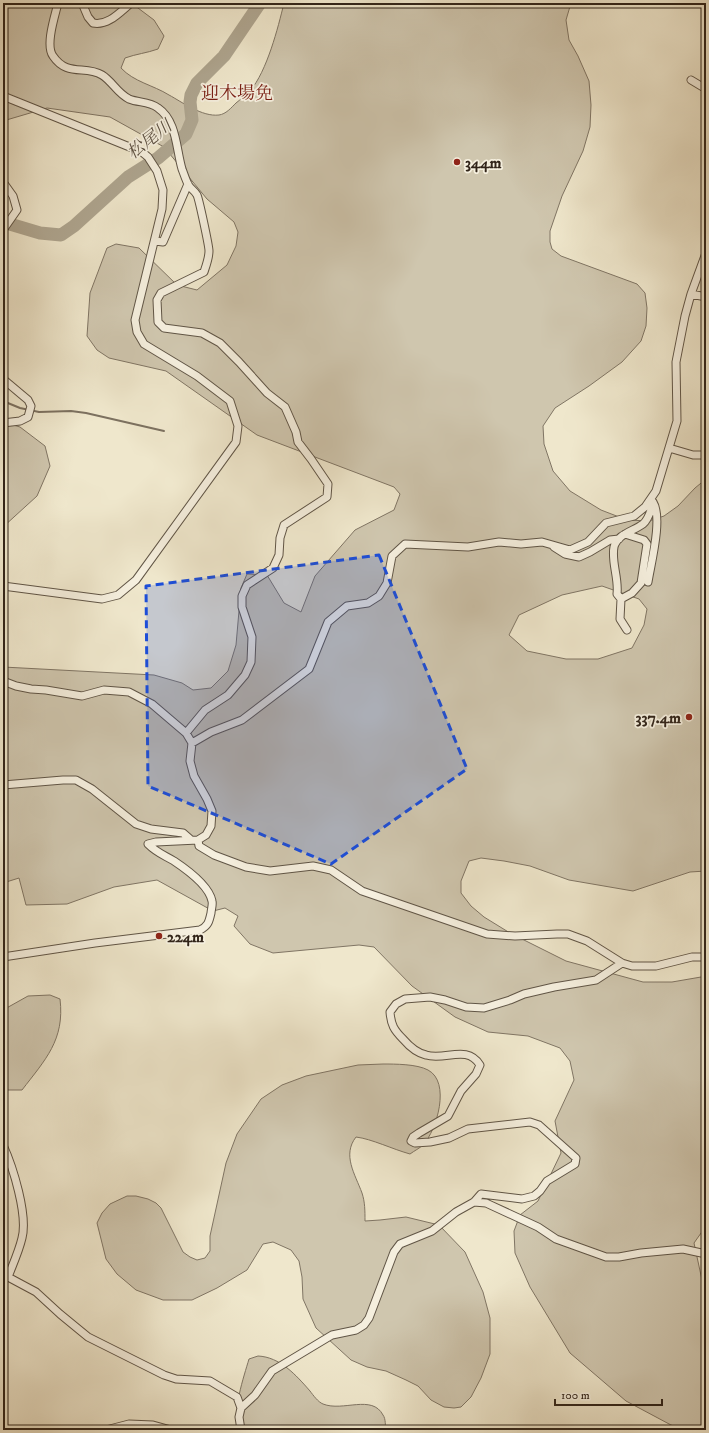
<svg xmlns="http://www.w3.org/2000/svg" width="709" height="1433" font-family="'IM FELL DW Pica','Noto Serif JP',serif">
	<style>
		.green { fill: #cfc6ae; stroke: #807564; fill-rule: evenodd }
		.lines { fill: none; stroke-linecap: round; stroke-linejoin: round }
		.stream { stroke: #7c7160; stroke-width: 2 }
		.river { stroke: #aea58f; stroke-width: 13 }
		.minor-casing { stroke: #605546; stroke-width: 9 }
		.minor { stroke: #f5efde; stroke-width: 7 }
		.marked { fill: #1d4ed8; fill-opacity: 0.2; stroke: #1d4ed8; stroke-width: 3; stroke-dasharray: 8 5; stroke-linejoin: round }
		.poi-dot { fill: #8f2418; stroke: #f5efde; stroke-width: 1.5 }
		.labels { text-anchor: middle; stroke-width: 3.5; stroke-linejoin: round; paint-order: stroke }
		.poi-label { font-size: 16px; font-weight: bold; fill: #312419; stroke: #f5efde; text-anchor: start }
		.water-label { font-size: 17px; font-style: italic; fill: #5d5142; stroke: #f5efde }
		.quarter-label { font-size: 18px; fill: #7a1f14; stroke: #f5efde }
	</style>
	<rect width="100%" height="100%" fill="#efe7cc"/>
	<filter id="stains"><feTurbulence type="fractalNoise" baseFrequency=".005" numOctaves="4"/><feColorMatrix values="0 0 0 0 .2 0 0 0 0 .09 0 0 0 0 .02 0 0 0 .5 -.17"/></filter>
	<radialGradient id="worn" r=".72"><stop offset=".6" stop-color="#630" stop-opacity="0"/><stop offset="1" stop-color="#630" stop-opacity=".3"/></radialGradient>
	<path class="green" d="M3,3h128l3,2 20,15 10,16 -6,13c-11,4 -22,5 -33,9l-4,10c13,14 32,17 48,27 13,7 33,22 50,20 7,-1 12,-7 17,-12 5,-4 10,-8 14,-12 17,-20 28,-63 34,-88h287l-5,17 3,20 9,16 11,25 2,24 -1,22 -7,24 -21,45 -12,35v11l2,7 9,7 76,28 8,9 2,15 -1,18 -5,15 -19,21 -33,24 -34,22 -12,18 1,18 9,27 17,20 31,19 26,10 22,1 15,-5 14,-10 17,-18 11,-9v392l-16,1 -57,19 -64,-11 -39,-14 -26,-5 -23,-3 -12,3 -8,20v12l10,13 13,11 26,16 56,28 77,21h29l29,-5 5,-2v251l-12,17 8,37 4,3v147h-23l-12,-5 -45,-24 -56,-48 -40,-66 -15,-34 -1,-22 6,-16 18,-14 23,-48 -6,-32 19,-41 -4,-19 -10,-13 -32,-12 -40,-4 -33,-15 -43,-31 -38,-39 -15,-2 -86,8 -23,-9 -16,-18 4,-10 -13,-8 -12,3 -56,-31 -43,7 -47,17 -41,1 -7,-27 -16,5v-99l5,-1 -5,-20v-96l151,8 28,8 11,7 18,-2 17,-17 8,-26 5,-57 6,-14 20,1 17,28 17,9 14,-36 40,-46 39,-20 6,-16 -6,-7 -137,-52 -91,-64 -57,-13 -12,-8 -10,-14 3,-43 17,-45 9,-4 23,4 38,37 20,5 30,-25 9,-19 2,-14 -4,-10 -27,-23 -43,-52 -54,-30 -63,-9 -44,13zM602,586l37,13 8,10 -3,16 -12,23 -34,11h-32l-39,-8 -18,-16 10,-20 43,-20z
		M3,422l17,5 25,19 5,20 -13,30 -34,31z
		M50,995l10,4c5,41 -15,61 -38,91h-19v-80l25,-14z
		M383,1064c12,0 34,0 45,6 23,12 9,60 -5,75 -3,3 -9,6 -13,9 -18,-5 -38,-15 -54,-17 -14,18 -1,37 6,56 3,9 3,18 3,28l15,-1 26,-3 33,8 26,27 18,40 7,26v36l-9,24 -10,19 -10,10 -7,1 -10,-1 -13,-7 -13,-14 -12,-6 -20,-9 -19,-4 -16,-7 -35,-32 -13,-29 -1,-22 -3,-16 -8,-11 -18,-8 -10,2 -16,26 -30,18 -25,12h-29l-27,-10 -19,-16 -11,-15 -9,-36 5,-10 8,-9 17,-8h9l12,3 8,4 5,5 22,44 7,5 7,3 8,-2 5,-7v-15l16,-73 11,-29 24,-35 21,-14 24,-9 52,-11z
		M258,1356c22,1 38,19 52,35 3,4 8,11 13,13 20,8 49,-10 60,11 3,4 2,11 3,15h-147c-8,-16 5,-54 10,-71z"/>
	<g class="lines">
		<path class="stream" d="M3,401l17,7 19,4 32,-1 15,2 78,18"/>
		<path class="river" d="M3,222l37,11 21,2 13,-9 54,-49 30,-19 28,-24 6,-14 -2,-18 1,-7 6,-12 27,-27 36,-53"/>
		<defs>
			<path id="minor" d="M58,3c-3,13 -13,42 -5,53 14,21 32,9 49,19 10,6 15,18 27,24 10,4 20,2 29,9 19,13 18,41 24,61 2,5 4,12 7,17 2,3 6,5 8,9 2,4 12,51 12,56 0,7 -3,15 -5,21l-43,21 -4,7 1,22 6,6 38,5 18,10 19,19 28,31 18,14 11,25 2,10 13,17 17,25 -1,13 -43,28 -4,13 -1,17 -6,13 -26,17 -5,11v11l10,30 -1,25 -6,13 -17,20 -23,15 -19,23
				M82,3l6,14 5,6c15,3 27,-11 38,-20
				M691,80l15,9
				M3,96l139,56 6,5 9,14 6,19 -1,19 -27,111 2,12 7,12 53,32 33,25 8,25 -2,16 -100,138 -18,15 -16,4 -99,-13
				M3,182l10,14 4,14 -14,20
				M155,241l8,1 25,-58
				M691,294l15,3
				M3,379l25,21 3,6 -3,11 -8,4 -17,2
				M669,448l24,7h9
				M554,547l11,7 14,3 11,-5 20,-12 9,-1
				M648,582c3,-19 15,-64 5,-80
				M621,599l11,-6 9,-10 6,-39 -3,-4 -19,-6
				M627,630l-7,-11 1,-20 -4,-5c2,-16 -6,-32 -3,-47 3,-13 20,-16 29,-23 5,-4 7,-11 9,-17l-2,-7
				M3,681l13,5 15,3 15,1 36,6 22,-6 25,2 23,12 34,29 6,10 -2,18 4,15 13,23 5,12 -1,15 -5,9 -8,5 -42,2 -8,2c9,9 16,11 26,17 12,8 35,25 38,40 1,4 -1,9 -1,12 -2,9 -3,13 -11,17l-105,13 -92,14
				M192,743l19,-11 31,-12 67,-51 19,-47 19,-16 21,-3 11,-7 8,-13 5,-27 13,-12 63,3 31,-5 22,2 21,-2 28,8 18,-8 18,-19 28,-7 11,-9 11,-16 21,-70 -1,-59 9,-46 6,-22 15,-41
				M3,785l60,-5h13l16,9 44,35 15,5 32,4 8,7
				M198,840l1,6 15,9 32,12 24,4 43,-5 18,4 31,21 125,43 28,2 42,-2h11l19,7 35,22 10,3h24l36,-9h14
				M3,1145c10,22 25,70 19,93 -3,13 -9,26 -14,39
				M474,1202l12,1 52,24 18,12 50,18h13l22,-4 42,-4 23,5
				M3,1279l5,-2 28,15 24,22 28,23 76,38 12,4 34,2 27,16 4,11
				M106,1430l23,-6 24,1 18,5
				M241,1430l-2,-13 2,-9 14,-13 17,-24 60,-36 24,-5 8,-5 5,-7 25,-66 6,-8 32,-13 24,-19 18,-10 7,-8 41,5 12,-3 6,-5 7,-10 28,-17 1,-6 -37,-33 -9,-3 -62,7 -19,9 -19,4 -15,1 -4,-2 2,-4 6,-4 29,-17 13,-25 15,-17 4,-9c-13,-21 -35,-4 -54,-10 -9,-2 -17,-9 -23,-16 -9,-9 -12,-14 -13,-27l6,-8 9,-5 25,-2 15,3 21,7 18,1 26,-8 14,-6 30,-7 42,-7 26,-17"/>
		</defs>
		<use href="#minor" class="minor-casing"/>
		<use href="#minor" class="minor"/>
	</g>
	<path class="marked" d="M379,555l88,214 -136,95 -183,-78 -2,-200z"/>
	<g class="poi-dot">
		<circle cx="457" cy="162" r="4"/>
		<circle cx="689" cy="717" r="4"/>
		<circle cx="159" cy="936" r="4"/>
	</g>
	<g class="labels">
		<g class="poi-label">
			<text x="465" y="168">344m</text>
			<text x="681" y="723" text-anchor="end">337.4m</text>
			<text x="167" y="942">224m</text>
		</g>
		<g class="water-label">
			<text transform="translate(149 139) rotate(-38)" y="6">松尾川</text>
		</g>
		<g class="quarter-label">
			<text x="237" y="99">迎木場免</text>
		</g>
	</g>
	<rect width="709" height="1433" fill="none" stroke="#efe7cc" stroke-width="16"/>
	<rect x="4" y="4" width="701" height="1425" fill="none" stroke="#312419" stroke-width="2"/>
	<rect x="8" y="8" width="693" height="1417" fill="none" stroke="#312419"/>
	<path d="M555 1399v6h107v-6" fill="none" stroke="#312419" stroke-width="2"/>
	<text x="561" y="1399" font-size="12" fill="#312419" stroke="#f5efde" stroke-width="3" paint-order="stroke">100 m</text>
	<rect width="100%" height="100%" filter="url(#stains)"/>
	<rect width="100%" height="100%" fill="url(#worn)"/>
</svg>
